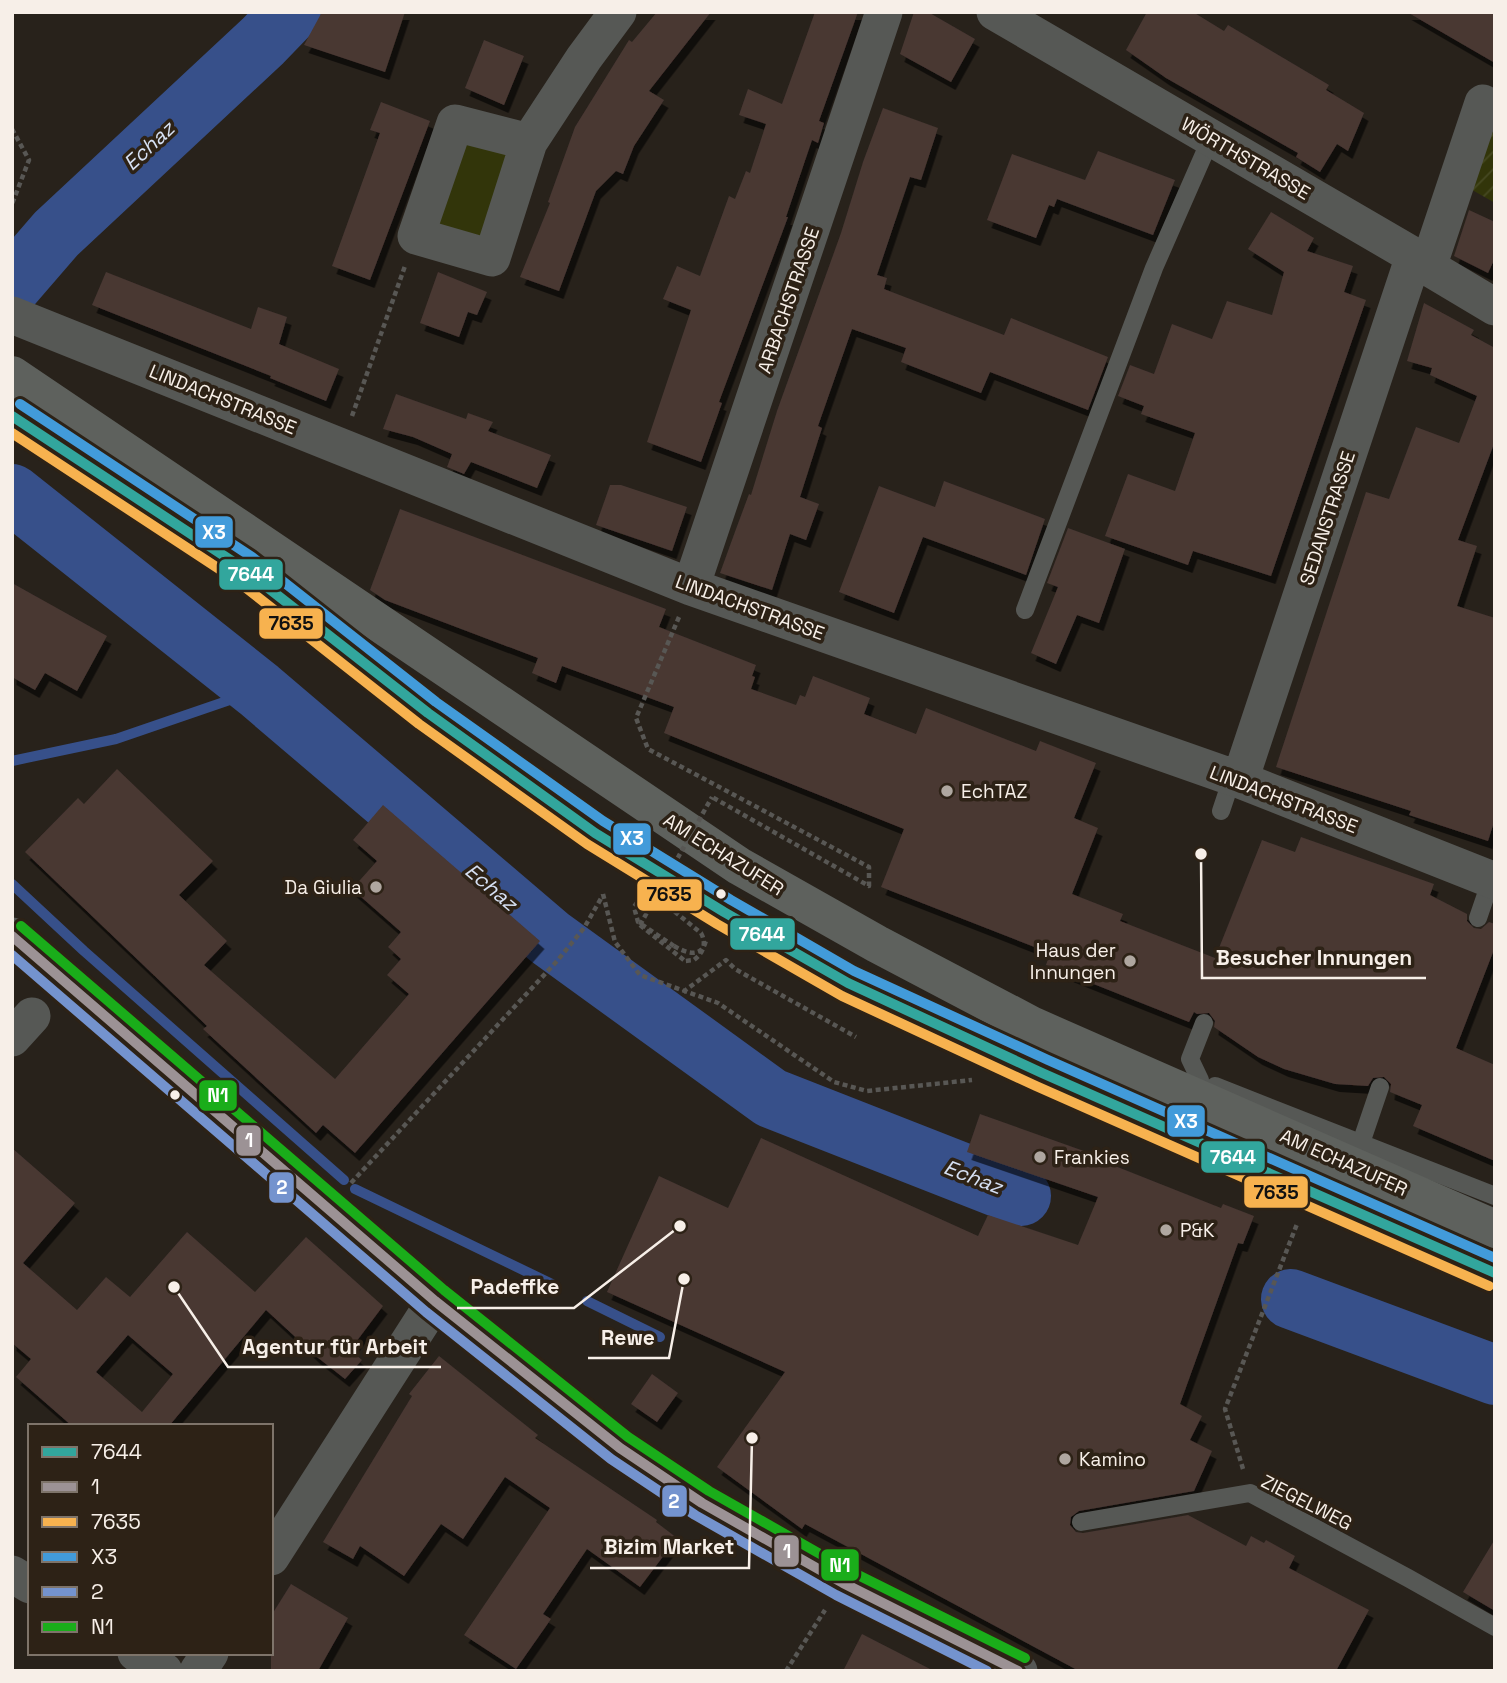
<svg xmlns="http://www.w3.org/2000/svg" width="1507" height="1683" font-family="'Space Grotesk',sans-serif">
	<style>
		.park { fill: #32350a }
		.garden { fill: url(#garden-furrows) }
		.water { fill: #37508a }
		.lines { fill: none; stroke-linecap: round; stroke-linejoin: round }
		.stream { stroke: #37508a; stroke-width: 10 }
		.river { stroke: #37508a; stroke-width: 60 }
		.building { fill: #483733; fill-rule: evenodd; filter: url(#shadow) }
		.path { stroke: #585754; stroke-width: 4.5; stroke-dasharray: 5 3.5; stroke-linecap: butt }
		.service { stroke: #565855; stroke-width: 18 }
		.minor { stroke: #565855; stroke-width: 37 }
		.primary { stroke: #5e615d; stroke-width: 38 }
		.path-bridge { stroke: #585754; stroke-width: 4.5; stroke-dasharray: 5 3.5; stroke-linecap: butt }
		.bus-1-casing { stroke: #2d2216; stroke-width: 16 }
		.bus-2-casing { stroke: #2d2216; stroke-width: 16 }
		.bus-3-casing { stroke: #2d2216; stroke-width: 16 }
		.bus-4-casing { stroke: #2d2216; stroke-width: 16 }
		.bus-5-casing { stroke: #2d2216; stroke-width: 16 }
		.bus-6-casing { stroke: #2d2216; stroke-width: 16 }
		.bus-1 { stroke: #32a69d; stroke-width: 10 }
		.bus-2 { stroke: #9c9295; stroke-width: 10 }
		.bus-3 { stroke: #f7b24f; stroke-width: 10 }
		.bus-4 { stroke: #429bda; stroke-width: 10 }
		.bus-5 { stroke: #7493ce; stroke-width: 10 }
		.bus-6 { stroke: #1aad1a; stroke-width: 10 }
		.poi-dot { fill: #afa7a0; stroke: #2d2216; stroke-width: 2.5 }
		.bus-dot { fill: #f7efe8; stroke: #2d2216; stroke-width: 2.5 }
		.labels { text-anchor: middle; stroke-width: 7; stroke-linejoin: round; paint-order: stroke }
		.street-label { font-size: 19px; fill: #f7efe8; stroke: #2d2216 }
		.poi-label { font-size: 19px; fill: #f7efe8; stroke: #2d2216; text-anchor: start }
		.water-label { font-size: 21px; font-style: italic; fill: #d6e0f3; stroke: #2d2216 }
		.leader { fill: none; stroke: #f7efe8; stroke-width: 2.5 }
		.callout-dot { fill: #f7efe8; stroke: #2d2216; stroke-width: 2.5 }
		.callout-label { font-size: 21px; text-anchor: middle; font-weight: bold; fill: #f7efe8; stroke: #2d2216; stroke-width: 7; stroke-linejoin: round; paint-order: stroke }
		.line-badge { stroke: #2d2216; stroke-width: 2.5 }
		.badge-label { font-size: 19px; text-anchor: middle; font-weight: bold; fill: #fff }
		.pale-badge-label { font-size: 19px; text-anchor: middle; font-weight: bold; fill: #111 }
	</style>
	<defs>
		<pattern id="garden-furrows" width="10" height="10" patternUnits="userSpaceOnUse" patternTransform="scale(1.75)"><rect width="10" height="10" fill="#32350a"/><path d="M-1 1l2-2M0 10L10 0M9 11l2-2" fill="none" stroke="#464922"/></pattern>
		<filter id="shadow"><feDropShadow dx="4.5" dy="8" stdDeviation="0" flood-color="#0009"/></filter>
	</defs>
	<rect width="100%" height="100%" fill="#28221b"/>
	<path class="park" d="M463,135l52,16 -30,92 -53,-16z"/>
	<path class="garden" d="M1495,115v88l-28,-16z"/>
	<path class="water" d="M56,234l-21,37 -14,18 -9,-5v-11c16,-13 27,-28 44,-39z"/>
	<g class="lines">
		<path class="stream" d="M12,761l104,-22 143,-49
			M12,884l72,67 260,229
			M355,1189l197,95
			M587,1301l73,36"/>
		<path class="river" d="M12,285l44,-51 207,-193 28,-29
			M12,494l247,196 291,248 221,160 250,98
			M1291,1299l204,76"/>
	</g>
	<path class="building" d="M322,12h83l-20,60 -81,-27z
		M657,12h54l-62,79 15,9 -30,46 -11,28 -7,-3 -20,20 -37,100 -39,-14 30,-74 -2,-1 27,-75 54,-87 3,2z
		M815,12h43l-39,109 5,2 -6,20 -6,-3 -26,77h2l-69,185 3,1 -21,59 -54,-20 44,-132 -28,-11 14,-33 23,10 29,-80 6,3 11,-28 4,2 16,-49 -27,-9 9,-26 34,15z
		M914,12h14l47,27 -24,43 -51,-28z
		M1147,12h46l31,19 4,-6 101,60 -3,5 38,23 -16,38 -11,-7 -17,28 -24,-15 2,-4 -132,-75 -40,-28z
		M1407,12h88v51z
		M484,40l40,16 -20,49 -39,-17z
		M381,102l49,19 -60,159 -38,-14 48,-133 -10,-3z
		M883,108l55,20 -17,52 -11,-3 -33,98 10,3 -3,11 120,46 7,-17 97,39 -20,53 -98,-38 -9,21 -80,-31 5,-14 -54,-19 -34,97 4,2 -22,69 19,7 -13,36 -16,-6 -18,56 -52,-17 16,-44 13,-35 2,1 26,-84 64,-178 22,-71z
		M1098,151l77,29 -22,55 -96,-36 -3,8 -5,-2 -13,33 -49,-18 25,-66 73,26z
		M1469,210l26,12v36l-7,15 -34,-17z
		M1271,212l43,26 -7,13 46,15 -9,26 22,8 -95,276 -78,-25 -5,14 -83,-29 23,-62 47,17 20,-58 -54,-19 3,-8 -26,-10 12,-31 24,9 18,-50 40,15 15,-38 45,14 12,-43 -36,-23z
		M106,272l145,57 7,-22 29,10 -8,27 60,25 -13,32 -56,-23 1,-2 -179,-71z
		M438,272l49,20 -10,23 -9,-3 -9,25 -39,-14z
		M1424,303l50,27 -3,5 24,13v93l-37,99 19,6 -20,60 38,12v201l-7,22 -79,-26 2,-4 -135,-44 90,-275 23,7 27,-72 43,16 18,-47 -47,-21 2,-7 -25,-7z
		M396,394l70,25 2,-6 25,9 -5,9 63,24 -14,33 -66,-26 -7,12 -17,-7 5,-13 -39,-17 -30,-8z
		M944,481l101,38 -19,56 -103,-38 -29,76 -55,-21 40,-106 56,21z
		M610,485h11l66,22 -15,44 -76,-26z
		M400,509l266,100 -7,18 97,38 -4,11 3,1 -4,12 45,16 4,-10 5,2 8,-21 57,22 -6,16 52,20 10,-26 110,43 4,-10 56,22 -22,55 24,10 -26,66 51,20 -3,7 95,37 47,-118 33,12 6,-15 133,47 -4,11 37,19v7l7,7 7,1 8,-7 6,2v23l-39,101 39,17v96l-82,-35 9,-21 -32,-13 1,-8 -7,-7 -11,1 -5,8 -33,-2 -51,-15 -26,-12 -44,-30 1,-6 -6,-8 -12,1 -3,-2 -5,10 -143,-57 4,-12 -169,-66 23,-58 -240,-96 10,-26 -112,-41 -6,17 -24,-10 6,-15 -153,-58 -15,-10z
		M1068,528l57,21 -26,74 -22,-8 -21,49 -25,-11 27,-66 -11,-4z
		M12,583l95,53 -30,55 -32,-18 -10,17 -23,-13z
		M117,769l96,92 -34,34 48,46 -23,24 131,114 74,-85 -22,-19 14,-16 -13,-12 13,-15 -49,-43 25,-28 -24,-21 30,-35 157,136 -185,212 -32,-28 -7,8 -113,-104 4,-3 -182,-174 53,-54 6,6z
		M980,1114l132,47 -2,3 111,44 2,-4 31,12 -11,28 -5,-1 -58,161 22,12 -12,24 22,11 -18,40 -115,20 -8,6 -1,8 6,7 7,1 105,-18 58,31 5,-10 13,7 2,-3 29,16 -6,12 80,42 -33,61h-257l-274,-147 -3,5 -85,-62 68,-95 -178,-80 52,-116 69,32 33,-70 217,98 10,-21 90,30 20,-48 -131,-45z
		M12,1148l63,55 -52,60 54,47 29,-33 24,20 57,-65 68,60 51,-55 77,69 -33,44 12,10 -17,19 -28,-22 -51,-47 -97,116h-97l-56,-49 15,-18 -19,-16zM128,1335l45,39 -31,38 -46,-40z
		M439,1356l99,79 -3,3 122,82 -1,2 21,16 -37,49 -53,-38 -44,65 8,5 -35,50 -52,-34 86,-127 -45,-31 -42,62 -22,-15 -37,52 -44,-30 -7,13 -30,-17 89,-146 -3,-2z
		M652,1374l26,19 -21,29 -26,-18z
		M1495,1539v72l-32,-19z
		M291,1584l57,34 -30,53h-47v-55z
		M862,1634l72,37h-91z"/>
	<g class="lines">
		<path class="path" d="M12,129l17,31 -17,44
			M352,416l53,-150
			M679,617l-43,101 12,31 221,118v19l-157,-89
			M603,894l12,48 25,33 78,28 116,79 33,9 105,-11
			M640,925l45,36
			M674,946c12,7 28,13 32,-6
			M683,992l43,-32 9,9 121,68
			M351,1183l206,-222 27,-33 19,-33
			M1243,1469l-18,-60 72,-185
			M786,1671l39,-61"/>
		<path class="service" d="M1025,610l129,-342 57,-130
			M1221,811l11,-33
			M1478,918l13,-38
			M1200,1080l-10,-21 14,-36
			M1215,1086l280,110
			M1361,1143l19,-56
			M1081,1522l169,-29 158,85 87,49"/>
		<path class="minor" d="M995,12l419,244 14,11 67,40
			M529,142l-74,-19 -39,113 76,22 37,-116 55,-84 34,-46
			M1428,267l55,-164
			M12,315l679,272 549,193 255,101
			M691,587l193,-575
			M1240,780l174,-524
			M12,936l49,44 374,321 185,147 82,55 141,80 176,88
			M12,1038l20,-22
			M271,1557l164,-256
			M12,1574l18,11
			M136,1653l28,18
			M198,1671l12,-18"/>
		<path class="primary" d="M12,375l727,491 138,78 156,82 462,203
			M12,416l232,153 184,144 167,120 129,79 124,71 194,90 453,200"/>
		<path class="path-bridge" d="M640,925l72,-128
			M674,946l-36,-24 -4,-15c5,-8 9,-11 19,-13l48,39c6,11 2,20 -7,27l-9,1"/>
		<defs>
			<path id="bus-1" d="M12,416l232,153 184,144 167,120 129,79 124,71 194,90 453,200"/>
			<path id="bus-2" d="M12,936l423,365 185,147 82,55 141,80 175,88"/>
			<path id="bus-3" d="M12,433l224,147 183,144 168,120 130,80 125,72 194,90 453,200"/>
			<path id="bus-4" d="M20,404l232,153 184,145 167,119 128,79 123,71 194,89 447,198"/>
			<path id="bus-5" d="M12,955l414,357 185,147 84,56 141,80 151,76"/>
			<path id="bus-6" d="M21,926l423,364 184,147 81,54 141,80 175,87"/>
		</defs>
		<use href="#bus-1" class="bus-1-casing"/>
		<use href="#bus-2" class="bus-2-casing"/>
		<use href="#bus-3" class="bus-3-casing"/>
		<use href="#bus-4" class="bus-4-casing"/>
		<use href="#bus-5" class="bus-5-casing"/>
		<use href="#bus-6" class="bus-6-casing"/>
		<use href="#bus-1" class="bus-1"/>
		<use href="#bus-2" class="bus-2"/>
		<use href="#bus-3" class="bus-3"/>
		<use href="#bus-4" class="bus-4"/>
		<use href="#bus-5" class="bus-5"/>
		<use href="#bus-6" class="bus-6"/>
	</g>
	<g class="poi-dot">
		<circle cx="947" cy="791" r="7"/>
		<circle cx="376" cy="887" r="7"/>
		<circle cx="1130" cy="961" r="7"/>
		<circle cx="1040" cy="1157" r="7"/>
		<circle cx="1166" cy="1230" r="7"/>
		<circle cx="1065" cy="1459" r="7"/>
	</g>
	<g class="bus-dot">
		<circle cx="721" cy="894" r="6"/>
		<circle cx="175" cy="1095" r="6"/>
	</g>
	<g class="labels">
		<g class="street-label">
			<text transform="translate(1246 158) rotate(30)" y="7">WÖRTHSTRASSE</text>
			<text transform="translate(788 300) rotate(-71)" y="7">ARBACHSTRASSE</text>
			<text transform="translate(223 399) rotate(22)" y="7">LINDACHSTRASSE</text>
			<text transform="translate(1327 518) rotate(-72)" y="7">SEDANSTRASSE</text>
			<text transform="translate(750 607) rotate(20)" y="7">LINDACHSTRASSE</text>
			<text transform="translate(1284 799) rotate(21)" y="7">LINDACHSTRASSE</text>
			<text transform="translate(724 854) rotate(32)" y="7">AM ECHAZUFER</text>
			<text transform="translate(1344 1162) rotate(24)" y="7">AM ECHAZUFER</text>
			<text transform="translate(1307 1502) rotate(27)" y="7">ZIEGELWEG</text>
		</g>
		<g class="poi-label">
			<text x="961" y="798">EchTAZ</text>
			<text x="362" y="894" text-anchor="end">Da Giulia</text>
			<text x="1116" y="957" text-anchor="end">Haus der<tspan x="1116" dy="22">Innungen</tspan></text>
			<text x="1054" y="1164">Frankies</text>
			<text x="1180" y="1237">P&amp;K</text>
			<text x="1079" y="1466">Kamino</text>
		</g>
		<g class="water-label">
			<text transform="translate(149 146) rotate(-43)" y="7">Echaz</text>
			<text transform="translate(491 887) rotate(40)" y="7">Echaz</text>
			<text transform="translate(973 1177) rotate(21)" y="7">Echaz</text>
		</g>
	</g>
	<path class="leader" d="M1201 854L1202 978H1426M680 1226L574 1308H457M684 1279L669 1358H588M174 1287L228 1367H441M752 1438L749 1568H590"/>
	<g class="callout-dot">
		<circle cx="1201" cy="854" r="7"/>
		<circle cx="680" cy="1226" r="7"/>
		<circle cx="684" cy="1279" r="7"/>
		<circle cx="174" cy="1287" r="7"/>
		<circle cx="752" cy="1438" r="7"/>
	</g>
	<g class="callout-label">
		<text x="1314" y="965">Besucher Innungen</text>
		<text x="515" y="1294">Padeffke</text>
		<text x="628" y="1345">Rewe</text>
		<text x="335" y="1354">Agentur für Arbeit</text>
		<text x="669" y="1554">Bizim Market</text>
	</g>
	<g class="line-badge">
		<rect x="194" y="515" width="40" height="34" rx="7" fill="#429bda"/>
		<rect x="218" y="558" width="66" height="33" rx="7" fill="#32a69d"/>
		<rect x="258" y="607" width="66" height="33" rx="7" fill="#f7b24f"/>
		<rect x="612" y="822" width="40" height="34" rx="7" fill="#429bda"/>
		<rect x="636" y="878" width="67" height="34" rx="7" fill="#f7b24f"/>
		<rect x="729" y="917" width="67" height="34" rx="7" fill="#32a69d"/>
		<rect x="198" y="1079" width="40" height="33" rx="7" fill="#1aad1a"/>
		<rect x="1166" y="1104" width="40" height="34" rx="7" fill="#429bda"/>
		<rect x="235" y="1124" width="27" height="33" rx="7" fill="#9c9295"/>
		<rect x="1200" y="1140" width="66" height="34" rx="7" fill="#32a69d"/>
		<rect x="268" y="1171" width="27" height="33" rx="7" fill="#7493ce"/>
		<rect x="1243" y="1175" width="66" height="34" rx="7" fill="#f7b24f"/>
		<rect x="661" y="1484" width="27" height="34" rx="7" fill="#7493ce"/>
		<rect x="773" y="1534" width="27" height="34" rx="7" fill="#9c9295"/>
		<rect x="820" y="1548" width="40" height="34" rx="7" fill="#1aad1a"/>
	</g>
	<g class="badge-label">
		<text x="214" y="539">X3</text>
		<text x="251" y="581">7644</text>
		<text x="632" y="845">X3</text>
		<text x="762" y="941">7644</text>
		<text x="218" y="1102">N1</text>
		<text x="1186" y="1128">X3</text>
		<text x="249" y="1147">1</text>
		<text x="1233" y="1164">7644</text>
		<text x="282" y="1194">2</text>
		<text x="674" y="1508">2</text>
		<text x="787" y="1558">1</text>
		<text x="840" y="1572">N1</text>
	</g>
	<g class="pale-badge-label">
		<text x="291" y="630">7635</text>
		<text x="669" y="901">7635</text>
		<text x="1276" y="1199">7635</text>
	</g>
	<rect width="1507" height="1683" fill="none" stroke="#f7efe8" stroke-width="28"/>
	<rect x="28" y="1424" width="245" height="231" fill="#2d2216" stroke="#7e746a" stroke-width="2"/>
	<rect x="42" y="1447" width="35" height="10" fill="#32a69d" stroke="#7e746a" stroke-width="2"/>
	<text x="91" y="1459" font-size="21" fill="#f7efe8">7644</text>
	<rect x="42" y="1482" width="35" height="10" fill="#9c9295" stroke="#7e746a" stroke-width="2"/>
	<text x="91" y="1494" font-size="21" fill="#f7efe8">1</text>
	<rect x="42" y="1517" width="35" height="10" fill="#f7b24f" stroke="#7e746a" stroke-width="2"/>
	<text x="91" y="1529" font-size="21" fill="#f7efe8">7635</text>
	<rect x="42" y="1552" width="35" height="10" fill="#429bda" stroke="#7e746a" stroke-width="2"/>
	<text x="91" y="1564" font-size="21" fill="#f7efe8">X3</text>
	<rect x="42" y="1587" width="35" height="10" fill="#7493ce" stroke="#7e746a" stroke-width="2"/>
	<text x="91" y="1599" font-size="21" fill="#f7efe8">2</text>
	<rect x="42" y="1622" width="35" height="10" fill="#1aad1a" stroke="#7e746a" stroke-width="2"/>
	<text x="91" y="1634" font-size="21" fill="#f7efe8">N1</text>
</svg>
